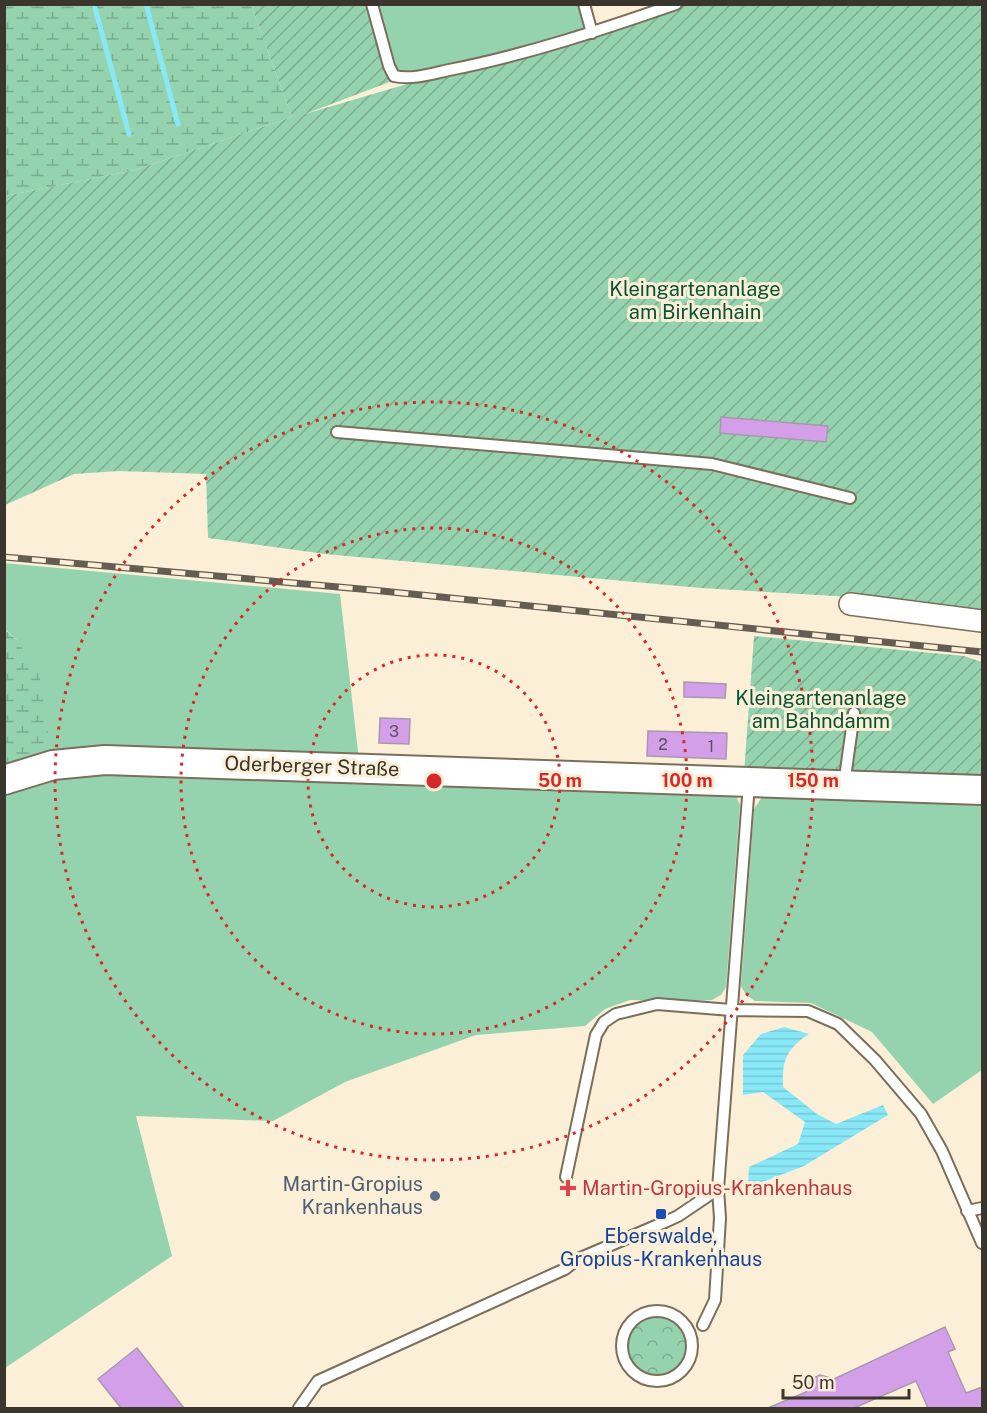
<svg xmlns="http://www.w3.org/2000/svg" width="987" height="1413" font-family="'Public Sans',sans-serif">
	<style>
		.grass { fill: #95d3af }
		.wetland { fill: url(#wetland-marsh) }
		.park { fill: url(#park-crowns) }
		.garden { fill: url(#garden-furrows) }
		.water { fill: url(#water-rules) }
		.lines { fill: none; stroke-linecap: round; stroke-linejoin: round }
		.stream { stroke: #88e8f8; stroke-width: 5 }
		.building { fill: #d39fe9; stroke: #a799ad; stroke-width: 1.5 }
		.lane-casing { stroke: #7a6f5b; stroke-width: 14 }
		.street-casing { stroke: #7a6f5b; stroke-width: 24 }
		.secondary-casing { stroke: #7a6f5b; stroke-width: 32 }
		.lane { stroke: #fff; stroke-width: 10 }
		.street { stroke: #fff; stroke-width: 21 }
		.secondary { stroke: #fff; stroke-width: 28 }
		.rail-casing { stroke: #645d51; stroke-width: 7 }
		.rail { stroke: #fcefd8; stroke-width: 4.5; stroke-dasharray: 14; stroke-linecap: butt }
		.ring { fill: none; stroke: #d62828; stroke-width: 3; stroke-dasharray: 3 6 }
		.health-dot { fill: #e0444e; stroke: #fcefd8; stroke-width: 2 }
		.service-dot { fill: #5c6f8a; stroke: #fcefd8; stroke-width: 2 }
		.transit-dot { fill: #1a4fb4; stroke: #fcefd8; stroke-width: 2 }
		.labels { text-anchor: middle; stroke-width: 6; stroke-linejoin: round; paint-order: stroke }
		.number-label { font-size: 16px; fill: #61505c }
		.park-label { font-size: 20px; fill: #075434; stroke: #fcefd8 }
		.street-label { font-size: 20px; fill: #3b362d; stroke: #fcefd8 }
		.service-label { font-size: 20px; fill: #4e5e75; stroke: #fcefd8; text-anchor: end }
		.health-label { font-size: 20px; fill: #be3a42; stroke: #fcefd8; text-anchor: start }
		.transit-label { font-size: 20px; fill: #164399; stroke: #fcefd8 }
		.centre { fill: #d62828; stroke: #fcefd8; stroke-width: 3 }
		.ring-label { font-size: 18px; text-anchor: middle; font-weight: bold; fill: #d62828; stroke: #fcefd8; stroke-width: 6; stroke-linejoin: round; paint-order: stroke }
	</style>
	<defs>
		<pattern id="wetland-marsh" width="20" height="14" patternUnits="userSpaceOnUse" patternTransform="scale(1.5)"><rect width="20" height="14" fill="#95d3af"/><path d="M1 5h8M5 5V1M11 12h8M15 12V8" fill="none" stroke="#7bac8f"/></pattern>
		<pattern id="park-crowns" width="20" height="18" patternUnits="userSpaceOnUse" patternTransform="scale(1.5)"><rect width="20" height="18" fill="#95d3af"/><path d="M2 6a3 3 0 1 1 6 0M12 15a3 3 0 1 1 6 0" fill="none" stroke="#7bac8f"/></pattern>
		<pattern id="garden-furrows" width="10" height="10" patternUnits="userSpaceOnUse" patternTransform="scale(1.5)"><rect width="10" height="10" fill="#95d3af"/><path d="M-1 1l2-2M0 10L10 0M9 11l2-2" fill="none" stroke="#7bac8f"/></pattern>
		<pattern id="water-rules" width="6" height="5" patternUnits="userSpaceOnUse" patternTransform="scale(1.5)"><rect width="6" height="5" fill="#88e8f8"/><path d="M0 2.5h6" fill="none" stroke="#76c8d5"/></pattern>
	</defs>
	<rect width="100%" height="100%" fill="#fcefd8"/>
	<path class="grass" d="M379,5h199l8,30 -175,39 -15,-6z
		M4,563l336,31 19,166 -307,-2 -35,-118 -12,-11z
		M114,769l622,27 4,9 -14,182 -5,8 -9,5 -20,1 -62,-1 -25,9 -20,17 -109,9 -131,47 -72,39 -137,-5 36,140 -167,112v-575l51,-17z
		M772,792l210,7v271l-49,34 -61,-72 -61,-29 -56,-2 -9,-6 -5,-9 13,-177 8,-12z"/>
	<path class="wetland" d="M5,5h246l41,112 -157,53 -130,26z
		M4,629l13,11 22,32 13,86 -47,7z"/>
	<path class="park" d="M628 1346a29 29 0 1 1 58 0a29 29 0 1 1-58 0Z"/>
	<path class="garden" d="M251,5h128l17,63 15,6 -106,40 371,-109h306v610l-131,-18 -150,-9 -376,-34 -117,-16 -2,-64 -87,-3 -45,3 -69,31v-309l130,-26 157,-53z
		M754,636l210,20 18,6v120l-238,-8z"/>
	<path class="water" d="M784,1027l25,7c-23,15 -27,27 -26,53l34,27 19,10 47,-19 5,10 -84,51 -52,20 -4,-4 1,-15 49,-23 7,-22 -42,-30 -20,3v-40l18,-21z"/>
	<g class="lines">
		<path class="stream" d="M94,4l35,130
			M146,4l32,120"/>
	</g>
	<path class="building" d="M721,417l107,9 -2,16 -106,-9z
		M684,682l42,2 -1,14 -41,-1z
		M380,718l30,1 -1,25 -30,-1z
		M648,731l79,2 -1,26 -79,-3z
		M945,1327l10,22 -7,3 18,41 16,-6v21h-54l-12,-27 -62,27h-86l38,-16 5,-13 9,-4 14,4z
		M137,1348l47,60h-63l-23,-29z"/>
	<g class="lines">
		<defs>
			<path id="lane" d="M372,4l17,62 5,10c18,4 37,-2 55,-6 77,-15 152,-40 227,-66
				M584,4l8,29
				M337,432l375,32 138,34
				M844,785l10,-72
				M566,1177l30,-142 8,-13 12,-8 41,-10 74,6 77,1 30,13 37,36 46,54 21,37 40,92
				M967,1211l15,-3
				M622 1346a35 35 0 1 1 70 0a35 35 0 1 1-70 0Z
				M703,1325l12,-25 5,-82 -2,-29
				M299,1408l19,-27 247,-112 13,-10 87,-37 13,-6 40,-27 31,-405"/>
			<path id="street" d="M850,604l132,17"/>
			<path id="secondary" d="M4,780l49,-15 52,-5 877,30"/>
		</defs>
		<use href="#lane" class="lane-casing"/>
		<use href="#street" class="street-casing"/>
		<use href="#secondary" class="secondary-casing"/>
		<use href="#lane" class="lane"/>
		<use href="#street" class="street"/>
		<use href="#secondary" class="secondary"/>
		<defs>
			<path id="rail" d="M4,557l368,33 610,62"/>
		</defs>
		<use href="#rail" class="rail-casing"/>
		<use href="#rail" class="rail"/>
	</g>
	<g class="ring">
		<circle cx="434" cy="781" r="126"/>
		<circle cx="434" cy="781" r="253"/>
		<circle cx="434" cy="781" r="379"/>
	</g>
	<path class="health-dot" d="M565 1179h6v6h6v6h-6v6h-6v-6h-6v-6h6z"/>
	<circle class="service-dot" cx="435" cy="1196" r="6"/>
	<rect class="transit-dot" x="655" y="1208" width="12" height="12" rx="3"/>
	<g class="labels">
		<g class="number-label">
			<text x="394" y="737">3</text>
			<text x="663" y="750">2</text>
			<text x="711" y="752">1</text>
		</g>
		<g class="park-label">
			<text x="695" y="296">Kleingartenanlage<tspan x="695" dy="23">am Birkenhain</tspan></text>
			<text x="821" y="705">Kleingartenanlage<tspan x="821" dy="23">am Bahndamm</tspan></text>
		</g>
		<g class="street-label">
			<text transform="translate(312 766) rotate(2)" y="7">Oderberger Straße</text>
		</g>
		<g class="service-label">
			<text x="423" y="1191">Martin-Gropius<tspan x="423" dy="23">Krankenhaus</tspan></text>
		</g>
		<g class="health-label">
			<text x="582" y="1195">Martin-Gropius-Krankenhaus</text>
		</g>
		<g class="transit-label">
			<text x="661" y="1243">Eberswalde,<tspan x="661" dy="23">Gropius-Krankenhaus</tspan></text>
		</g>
	</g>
	<circle cx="434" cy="781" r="9" class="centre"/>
	<g class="ring-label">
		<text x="560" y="787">50 m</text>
		<text x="687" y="787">100 m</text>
		<text x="813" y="787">150 m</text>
	</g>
	<rect width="987" height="1413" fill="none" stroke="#3b362d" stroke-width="12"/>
	<path d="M783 1389v9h126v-9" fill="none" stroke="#3b362d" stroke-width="3"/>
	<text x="792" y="1389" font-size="18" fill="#3b362d" stroke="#fcefd8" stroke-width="4.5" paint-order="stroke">50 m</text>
</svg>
